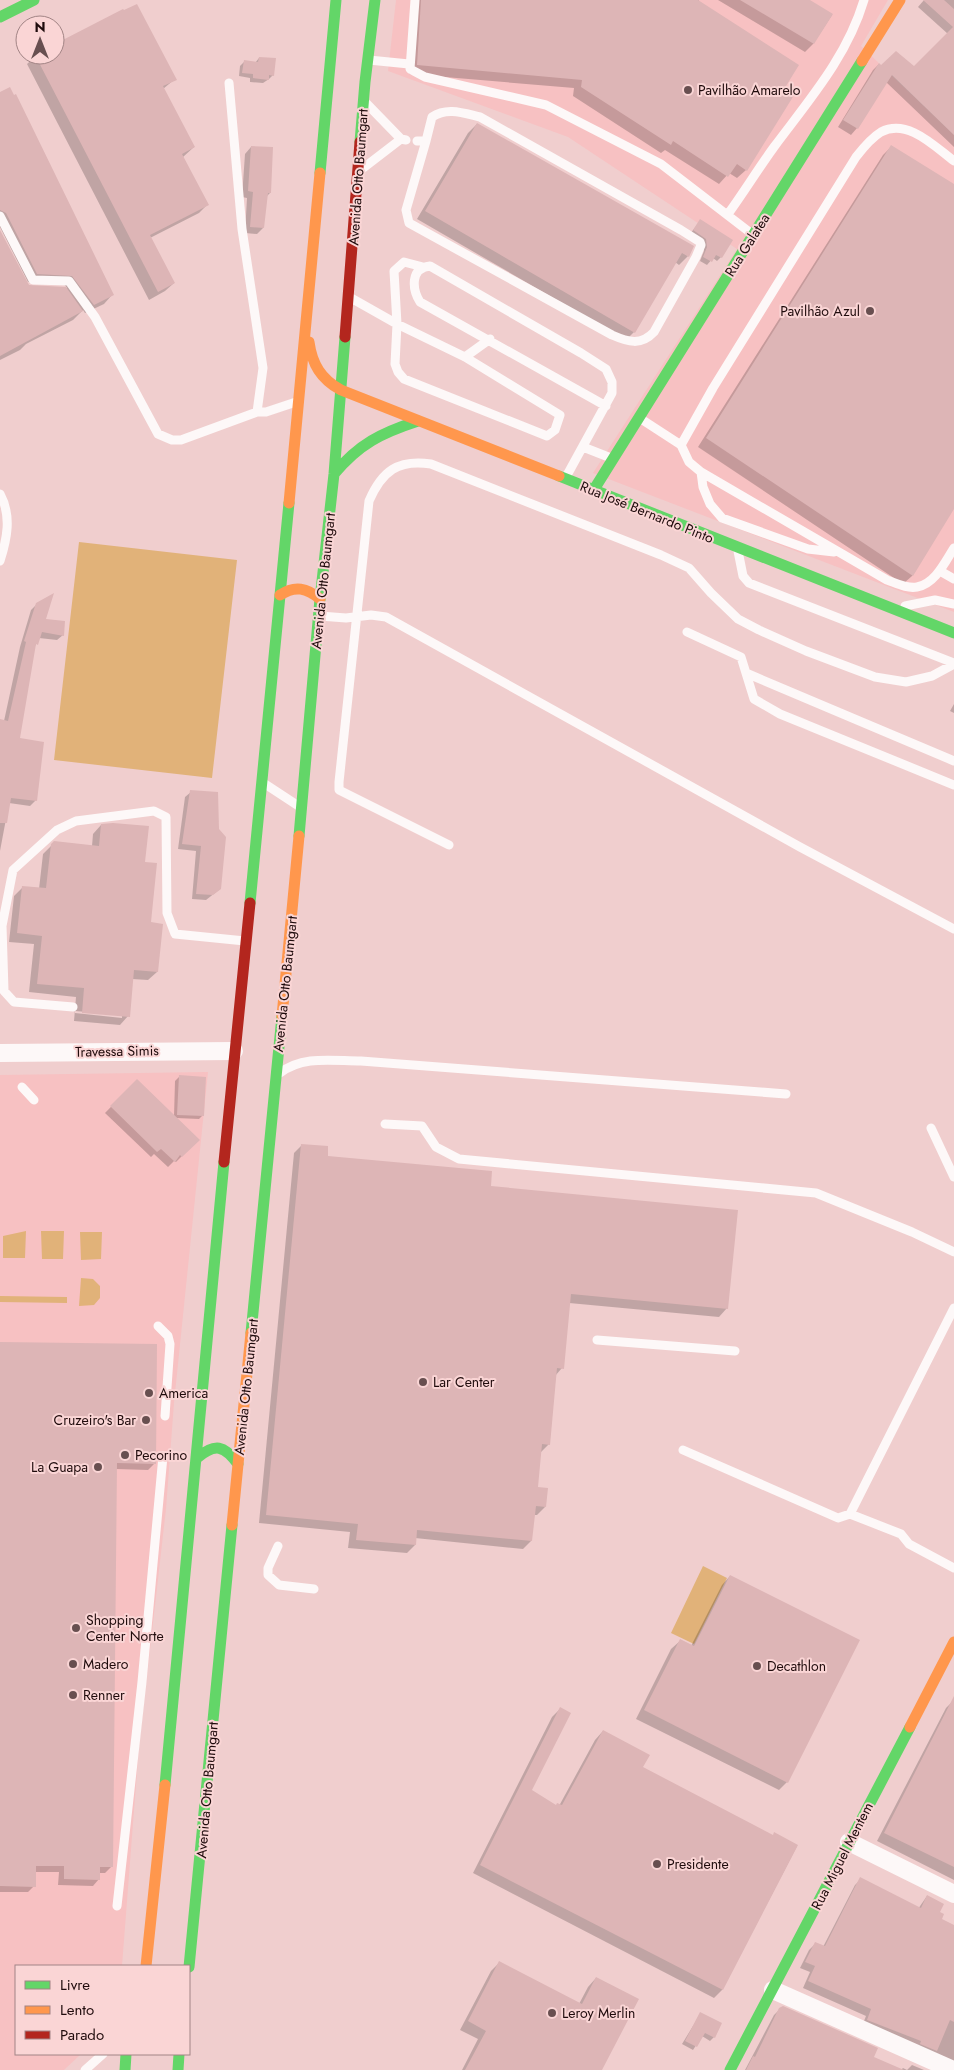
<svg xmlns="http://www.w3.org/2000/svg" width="954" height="2070" font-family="Jost,sans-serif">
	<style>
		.built { fill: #f7c1c2 }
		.green { fill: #e1b279 }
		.shadow { fill: #0003; fill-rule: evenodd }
		.building { fill: #ddb5b6 }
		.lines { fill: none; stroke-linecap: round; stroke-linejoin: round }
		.lane { stroke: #fdf8f8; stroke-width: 9 }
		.street { stroke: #fdf8f8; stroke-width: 18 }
		.fast { stroke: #63d668; stroke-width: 11 }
		.slow { stroke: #ff974d; stroke-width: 11 }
		.jam { stroke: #b3261e; stroke-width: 11 }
		.poi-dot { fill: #684f50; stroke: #fad5d5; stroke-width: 2 }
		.labels { text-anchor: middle; stroke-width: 4; stroke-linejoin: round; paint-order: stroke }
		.poi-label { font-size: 14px; fill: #1f0b0c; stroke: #fad5d5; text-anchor: start }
		.street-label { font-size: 14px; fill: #1f0b0c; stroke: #fad5d5 }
	</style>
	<rect width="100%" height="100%" fill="#f0cece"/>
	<path class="built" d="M396,0h492l-27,46 93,89v477l-361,-139 144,-224 -169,-112 -180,-66z
		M208,1072l-34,331 -8,106 -27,237 -17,220h-106v88h65l-17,16h-64v-995z"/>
	<path class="green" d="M79,542l158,18 -25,218 -158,-18z
		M26,1231l-1,27h-22v-22z
		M41,1231h23l-1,28h-21z
		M80,1232h22l-1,27 -20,1z
		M81,1278l12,1 7,7v12l-6,7 -15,1z
		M0,1296l67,1v6l-67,-1z
		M703,1566l24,12 -33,66 -23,-11z"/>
	<path class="shadow" d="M415,0h284l-1,2 87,85 -39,83 -9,8 -8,-5 -10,11 -54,-34 -4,3 -88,-57 1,-8 -165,-14z
		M718,0h89l25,15 -19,29 -8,8z
		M924,0h30v147l-68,-65 -29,46 -6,7 -13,-8 35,-57 6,-6 2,3 33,1 34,-34 -30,-27z
		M55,46l120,33 -12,10 31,58 -11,10 24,48 -8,8 -49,25 24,45 -9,8 -16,9 -122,-236 10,-9h18z
		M259,58l14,17 -4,4 -6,4 -13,-1v-4l-11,-2 1,-10 4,-4 11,1z
		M0,95l112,200 -8,9 -19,9 -2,-3 -10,10 -47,24 -6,6 -20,10v-128l27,52 5,3 35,1 -3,-4 -36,-2 -28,-55z
		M477,124l211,132 -9,9 -4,-3 -41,70 -8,8 -209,-121 51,-86z
		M251,147l19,46 -4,4 -3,31 -6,6 -12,-1 2,-35 -5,-1 3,-43z
		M891,147l63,39v321l-42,69 -9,8 -205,-137 185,-292z
		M697,225l24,32 -4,4 -4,-3 -6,7 -7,-4 4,-10 -2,-8 -12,-9z
		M37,604l8,16 18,15 -6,5 -18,-2 -5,10 -15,92 17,60 -6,6 -21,-3 -9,48v-131l4,1 16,-74 11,-37z
		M954,704v9l-4,-2z
		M191,792l29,97 -14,11 -14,-1 4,-48 -18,-2 7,-52z
		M101,825l43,38 13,109 -9,8 -16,-1 -4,37 -8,9 -46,-4 2,-24 -47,-5 5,-48 -25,-2 5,-46 9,-9 16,2 4,-35 12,-12 37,4 1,-12zM75,1011l47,4v3l-47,-5z
		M179,1077l24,38 -4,4 -23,-1 22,22 -22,22 -2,-1 -6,6 -14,-13 -3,3 -46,-44 32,-33 37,36 1,-35z
		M302,1145l25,13 162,29 238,121 -8,9 -150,-14 -7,65 -7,8 -6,68 -9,9 -4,35 9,19 -8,8h-3l-3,26 -8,8 -108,-11v7l-8,8 -59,-5 2,-16 -91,-9 35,-370z
		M0,1343l154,121 -6,6 -32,-1 -4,397 -7,7h-6v6l-6,7 -35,-1 1,-13h-25v14l-6,6h-28z
		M730,1576l57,206 -8,8 -143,-71 35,-70 9,-8 11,5 31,-61z
		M954,1700v180l-77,-39 69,-133z
		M560,1709l-30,81 26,16h3l36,-66 8,-9 38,37 131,68 25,10 -75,144 -8,8 -241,-125 79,-156z
		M861,1879l57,30 9,-13 11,16 2,8 14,6v138l-92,-38 4,-10 -63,-28 7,-16 -10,-4 9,-18 6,-6 8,3 32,-62z
		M499,1963l80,41 9,-17 8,-9 5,92h-139l16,-31 -18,-9 31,-59z
		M780,2009l92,49 28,12h-155l29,-55z
		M701,2013l13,24 -4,4 -8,-5 -9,14 -11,-6z
		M912,2065l12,5h-23l2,-2 4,2z"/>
	<path class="building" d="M421,0h277l101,65 -13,21 10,6 -49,79 -10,-7 -9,13 -55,-36 -2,4 -90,-58 1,-7 -165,-15z
		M740,0h70l23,14 -19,30z
		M923,0h21l10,9v126l-62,-60 -34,54 -15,-9 36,-57 2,2 15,-14 18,15 39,-39z
		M137,4l40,76 -14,6 32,61 -13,7 27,51 -59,30 25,48 -17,9 -123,-237h20v-11l68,-35 1,1z
		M259,57l17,1 -2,18 -5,-1v5l-16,-2v-4l-11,-1 2,-13 14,2z
		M10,87l4,8 2,-1 98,201 -20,10 -22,-29 -35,-2 -31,-61 -6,-3v-118z
		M477,123l217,123 -5,11 -7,-4 -47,80 -210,-122z
		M891,145l63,39v325l-41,67 -207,-138z
		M251,146l22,1 -2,46h-3l-4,35 -14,-1 3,-35 -5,-1z
		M700,219l33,21 -11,18 -6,-3 -4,7 -9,-5 4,-10 -1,-8 -13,-9z
		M0,230l29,55 37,2 17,24 -83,45z
		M54,593l-8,26 19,2 -1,15 -22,-4 -4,13 -2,-1 -16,94 24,4 -7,59 -26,-3 -4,25h-7v-104l8,2 18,-79 -2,-1 12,-38z
		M190,790l28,2 1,37 7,8 -5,52 -8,6 -17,-1 5,-48 -19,-2z
		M113,823l36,3 -4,36 12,1 -6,59 12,2 -5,48 -24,-2 -4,47 -48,-4 2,-25 -47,-4 5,-48 -25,-3 5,-47 24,2 5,-44 3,-3 45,5 2,-22z
		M179,1075l27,2 -2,39 -27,-1z
		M137,1079l63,61 -18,17 -2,-2 -5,7 -14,-13 -4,3 -47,-46z
		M301,1144l27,2v10l164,15 -1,15 247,24 -10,99 -157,-15 -7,75 -7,-1 -7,77 -8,-1 -4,43 10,1 -2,19 -10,-1 -4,35 -115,-11 -1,15 -60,-5 2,-16 -92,-9z
		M0,1342l157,2 -1,120 -39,-1 -4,404h-13v13l-36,-1v-13h-28v21l-36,-1z
		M730,1575l130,65 -72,143 -144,-73 36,-71 14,7z
		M954,1696v171l-70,-34z
		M560,1707l11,6 -39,77 24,15 1,-2 5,2 41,-75 47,25 -7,12 130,68 1,-3 24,13 -75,145 -243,-125z
		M860,1877l61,31 6,-13 17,9 -4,8 4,2 -2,5 12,6v97l-4,-2 -13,31 -17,-7 1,-3 -54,-21 4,-11 -63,-28 7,-15 -10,-4 10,-20 10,4z
		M499,1961l83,43 14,-27 43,22 -37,71h-137l21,-39 -18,-10z
		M783,2006l95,42 -4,9 30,13h-158l7,-14 2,1 24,-49z
		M700,2012l22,11 -7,15 -10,-5 -8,14 -12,-6z"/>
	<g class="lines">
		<path class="lane" d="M415,0l-5,69 15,8 121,28 115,59 91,70
			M369,60l40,4
			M229,83l13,146 21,139 -6,44
			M367,104l34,35 5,1
			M417,141h9l-20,69 3,13 203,112c16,7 29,11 42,-3l42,-75 5,-12 -1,-3 -19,-12 -201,-113c-17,-4 -33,-10 -48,0l-6,24
			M954,161c-19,-14 -46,-43 -73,-29 -10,6 -18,16 -25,25l-143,231 -32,57 8,17 12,10 186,108c9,3 20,9 30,7 18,-3 28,-25 37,-39
			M362,169l39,-30
			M728,214c16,-22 30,-45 46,-67 35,-47 73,-90 90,-147
			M0,216l33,64 36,1 26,36 63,117 14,6h9l76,-28h9l30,-10
			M351,298l46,26 68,33 95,58 -5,15 -8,6 -143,-57 -6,-7 -3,-8 2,-40 -3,-53 10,-9 19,5
			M465,357l25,-18
			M641,419l40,26
			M583,447l28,11
			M701,472l2,15 7,17 12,14 86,31 26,3
			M566,477l46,-84v-11l-6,-13 -25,-16 -151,-87c-20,2 -18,23 -10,36l186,104
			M0,494c12,22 7,45 0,67
			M738,551l5,25 6,7 205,80
			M940,571l14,8
			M905,606l30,-6 19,4
			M320,616l26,2 25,-3 15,2 414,230 154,82
			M687,632l54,25 13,42 26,15 174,71
			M746,673l208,88
			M265,784l35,23
			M449,845l-110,-55v-8l30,-281c13,-30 29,-42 62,-37l230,91 28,13 22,25 27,26 21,11 47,21 69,26 31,5 26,-6 22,-12
			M73,1007l-59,-5 -10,-11 -2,-65 11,-56 44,-40 19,-9 78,-10 12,6 1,96 8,21 70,7
			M280,1073c23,-18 53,-12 81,-12l425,33
			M22,1087l12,13
			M385,1124l37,2 14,21 23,12 357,34 96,39 42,20
			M931,1128l23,49
			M158,1326l10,10 2,8 -5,72
			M597,1340l138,11
			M683,1450l155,68 12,-4 104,-206
			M850,1514l51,20 8,10 45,24
			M278,1546l-10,22v7l11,10 35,4
			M117,1906l25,-224 21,-226
			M85,2070l18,-16"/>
		<path class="street" d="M0,1053l234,-2
			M849,1842l105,52
			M773,1990l180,80"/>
		<path class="fast" d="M0,17l34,-17
			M360,142l5,-60 10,-82
			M320,173l16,-173
			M334,474c25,-30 47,-41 84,-53
			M559,476l395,157
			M593,491l269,-430
			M299,836l21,-237 14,-125 11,-137
			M250,903l39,-400
			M251,1333l31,-317
			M197,1458c18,-15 27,-13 41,6
			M165,1785l59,-623
			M189,1967l43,-442
			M125,2070l1,-16
			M178,2070l1,-16
			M730,2070l180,-343"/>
		<path class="slow" d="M862,61l38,-61
			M309,342c3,22 12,37 32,48l218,86
			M289,503l31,-330
			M280,595c15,-10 27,-7 40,4
			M282,1016l17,-180
			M232,1525l19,-192
			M910,1727l44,-85
			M146,1966l19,-181"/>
		<path class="jam" d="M345,337l15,-195
			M224,1162l26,-259"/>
	</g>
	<g class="poi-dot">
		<circle cx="688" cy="90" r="5"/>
		<circle cx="870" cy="311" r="5"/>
		<circle cx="423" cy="1382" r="5"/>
		<circle cx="149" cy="1393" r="5"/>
		<circle cx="146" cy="1420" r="5"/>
		<circle cx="125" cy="1455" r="5"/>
		<circle cx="98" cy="1467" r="5"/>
		<circle cx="76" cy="1628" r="5"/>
		<circle cx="73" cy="1664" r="5"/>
		<circle cx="757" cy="1666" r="5"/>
		<circle cx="73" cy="1695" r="5"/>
		<circle cx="657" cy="1864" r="5"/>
		<circle cx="552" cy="2013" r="5"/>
	</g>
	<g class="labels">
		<g class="poi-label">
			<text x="698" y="95">Pavilhão Amarelo</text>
			<text x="860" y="316" text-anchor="end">Pavilhão Azul</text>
			<text x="433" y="1387">Lar Center</text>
			<text x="159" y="1398">America</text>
			<text x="136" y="1425" text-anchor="end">Cruzeiro's Bar</text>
			<text x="135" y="1460">Pecorino</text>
			<text x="88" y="1472" text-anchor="end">La Guapa</text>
			<text x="86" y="1625">Shopping<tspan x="86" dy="16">Center Norte</tspan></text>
			<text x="83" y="1669">Madero</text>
			<text x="767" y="1671">Decathlon</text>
			<text x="83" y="1700">Renner</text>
			<text x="667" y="1869">Presidente</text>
			<text x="562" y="2018">Leroy Merlin</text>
		</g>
		<g class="street-label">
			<text transform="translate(358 177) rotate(-86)" y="5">Avenida Otto Baumgart</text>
			<text transform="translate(747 245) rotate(-58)" y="5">Rua Galatea</text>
			<text transform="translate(647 512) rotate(22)" y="5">Rua José Bernardo Pinto</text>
			<text transform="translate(323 581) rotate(-84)" y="5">Avenida Otto Baumgart</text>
			<text transform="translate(285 984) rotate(-84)" y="5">Avenida Otto Baumgart</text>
			<text transform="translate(117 1051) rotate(-1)" y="5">Travessa Simis</text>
			<text transform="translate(246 1387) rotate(-84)" y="5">Avenida Otto Baumgart</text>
			<text transform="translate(207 1790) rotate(-85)" y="5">Avenida Otto Baumgart</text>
			<text transform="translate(842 1856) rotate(-63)" y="5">Rua Miguel Mentem</text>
		</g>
	</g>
	<rect x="15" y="1965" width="175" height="90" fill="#fad5d5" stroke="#a28485"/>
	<rect x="25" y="1981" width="25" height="8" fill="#63d668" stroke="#a28485"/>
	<text x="60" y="1990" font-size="15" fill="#1f0b0c">Livre</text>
	<rect x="25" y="2006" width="25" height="8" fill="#ff974d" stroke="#a28485"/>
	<text x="60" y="2015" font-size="15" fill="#1f0b0c">Lento</text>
	<rect x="25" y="2031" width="25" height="8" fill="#b3261e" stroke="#a28485"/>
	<text x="60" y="2040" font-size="15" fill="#1f0b0c">Parado</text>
	<g transform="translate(40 40)"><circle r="24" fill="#fad5d5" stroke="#a28485"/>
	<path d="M0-4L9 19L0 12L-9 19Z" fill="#684f50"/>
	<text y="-8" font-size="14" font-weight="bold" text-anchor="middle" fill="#1f0b0c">N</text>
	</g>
</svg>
